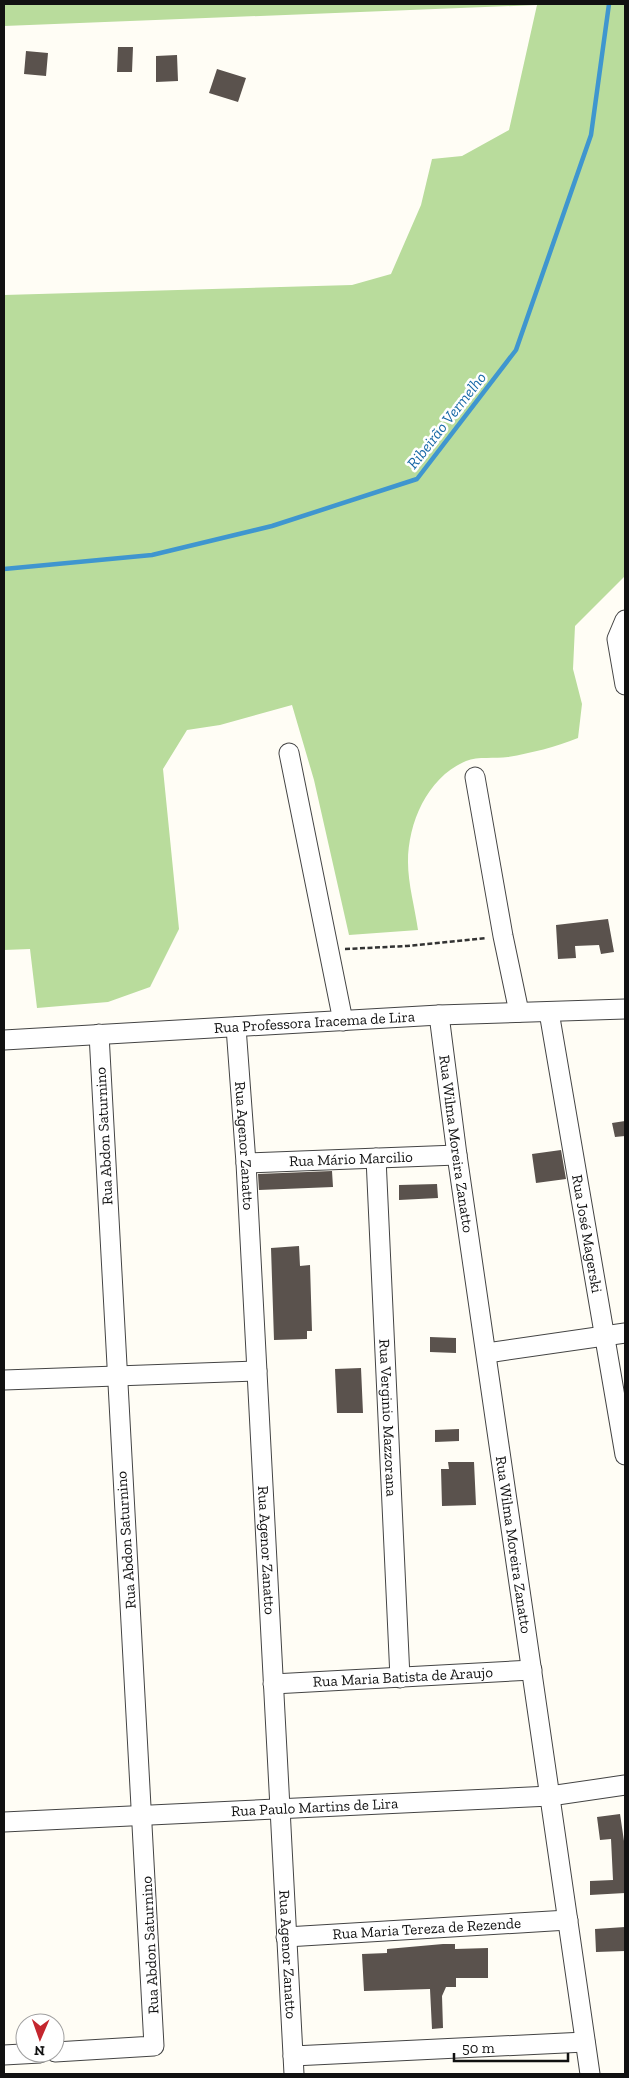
<svg xmlns="http://www.w3.org/2000/svg" width="629" height="2078" font-family="'Zilla Slab',serif">
	<style>
		.forest { fill: #b9dc9c }
		.lines { fill: none; stroke-linecap: round; stroke-linejoin: round }
		.stream { stroke: #3f96cf; stroke-width: 4.5 }
		.building { fill: #5a524d }
		.street-casing { stroke: #444; stroke-width: 21 }
		.path { stroke: #333; stroke-width: 2.5; stroke-dasharray: 5 2.5; stroke-linecap: butt }
		.street { stroke: #fff; stroke-width: 19 }
		.labels { text-anchor: middle; stroke-width: 5; stroke-linejoin: round; paint-order: stroke }
		.street-label { font-size: 15px; fill: #111; stroke: #fff }
		.water-label { font-size: 16px; font-style: italic; fill: #1768a6; stroke: #fff }
	</style>
	<rect width="100%" height="100%" fill="#fffdf5"/>
	<path class="forest" d="M4,4h621v572l-50,50 -2,43 9,35 -4,34c-23,9 -46,15 -70,19 -13,2 -30,-1 -42,4 -38,16 -58,61 -58,101 0,22 7,46 10,68l-69,5 -35,-155 -22,-75 -72,20 -33,5 -24,39 16,160 -29,58 -42,15 -71,6 -7,-59 -26,1v-655l348,-10 39,-11 30,-69 11,-46 30,-3 47,-26 28,-125 -533,21z"/>
	<g class="lines">
		<path class="stream" d="M4,569l148,-14 120,-29 145,-47 99,-129 75,-215 18,-131"/>
	</g>
	<path class="building" d="M118,47h15l-1,25h-15z
		M26,51l22,2 -2,23 -22,-2z
		M177,55l1,26 -22,1v-26z
		M217,69l29,9 -8,24 -29,-9z
		M608,919l6,33 -13,2 -2,-9 -24,1 1,12 -18,1 -2,-34z
		M625,1121v15l-10,1 -3,-14z
		M561,1150l5,29 -30,4 -4,-29z
		M332,1171l1,16 -74,3 -1,-16z
		M437,1184l1,14 -39,2v-15z
		M299,1246l1,20 10,-1 2,66h-5v8l-33,1 -3,-92z
		M430,1337l26,1v15l-26,-1z
		M361,1368l2,45h-26l-2,-44z
		M459,1429v12l-24,1v-12z
		M448,1462h26l2,43 -34,1 -1,-37h8z
		M620,1814l4,27h1v52l-35,2v-14l23,-1 -2,-41 -11,1 -3,-23z
		M625,1927v24l-29,1 -1,-23z
		M443,1944h12v5l33,-1v30h-32v9h-10l-4,9 1,32 -11,1 -2,-40 -66,2 -2,-37 25,-1v-4z"/>
	<g class="lines">
		<defs>
			<g id="street">
				<path d="M625,620l-8,19 8,46"/>
				<path d="M289,753l54,268"/>
				<path d="M475,777l28,159 16,76"/>
				<path id="s1" d="M549,1012l76,443"/>
				<path id="s2" d="M439,1015l18,140 133,919"/>
				<path id="s3" d="M236,1027l10,136 48,911"/>
				<path id="s4" d="M4,1040l435,-25 186,-6"/>
				<path id="s5" d="M376,1158l24,520"/>
				<path id="s6" d="M246,1163l211,-8"/>
				<path d="M487,1353l138,-20"/>
				<path d="M4,1380l253,-9"/>
				<path id="s7" d="M273,1684l259,-14"/>
				<path id="s8" d="M4,1822l546,-26 75,-11"/>
				<path id="s9" d="M286,1937l282,-17"/>
				<path d="M55,2052l99,-6c-16,-337 -38,-674 -55,-1012"/>
				<path d="M4,2055l36,-2"/>
				<path d="M293,2056l292,-14"/>
			</g>
		</defs>
		<use href="#street" class="street-casing"/>
		<path class="path" d="M345,949l62,-3 80,-8"/>
		<use href="#street" class="street"/>
	</g>
	<g class="labels">
		<g class="street-label">
			<text dy="5" stroke="none"><textPath href="#s4" startOffset="311">Rua Professora Iracema de Lira</textPath></text>
			<text transform="translate(104 1136) rotate(-93)" y="5">Rua Abdon Saturnino</text>
			<text dy="5" stroke="none"><textPath href="#s2" startOffset="130">Rua Wilma Moreira Zanatto</textPath></text>
			<text dy="5" stroke="none"><textPath href="#s3" startOffset="119">Rua Agenor Zanatto</textPath></text>
			<text dy="5" stroke="none"><textPath href="#s6" startOffset="105">Rua Mário Marcilio</textPath></text>
			<text dy="5" stroke="none"><textPath href="#s1" startOffset="225">Rua José Magerski</textPath></text>
			<text dy="5" stroke="none"><textPath href="#s5" startOffset="260">Rua Verginio Mazzorana</textPath></text>
			<text transform="translate(126 1540) rotate(-94)" y="5">Rua Abdon Saturnino</text>
			<text dy="5" stroke="none"><textPath href="#s2" startOffset="535">Rua Wilma Moreira Zanatto</textPath></text>
			<text dy="5" stroke="none"><textPath href="#s3" startOffset="524">Rua Agenor Zanatto</textPath></text>
			<text dy="5" stroke="none"><textPath href="#s7" startOffset="130">Rua Maria Batista de Araujo</textPath></text>
			<text dy="5" stroke="none"><textPath href="#s8" startOffset="311">Rua Paulo Martins de Lira</textPath></text>
			<text dy="5" stroke="none"><textPath href="#s9" startOffset="141">Rua Maria Tereza de Rezende</textPath></text>
			<text transform="translate(150 1945) rotate(-93)" y="5">Rua Abdon Saturnino</text>
			<text dy="5" stroke="none"><textPath href="#s3" startOffset="929">Rua Agenor Zanatto</textPath></text>
		</g>
		<g class="water-label">
			<text transform="translate(446 420) rotate(-52)" y="6">Ribeirão Vermelho</text>
		</g>
	</g>
	<rect width="629" height="2078" fill="none" stroke="#111111" stroke-width="10"/>
	<g transform="translate(40 2038) rotate(182)"><circle r="24" fill="#ffffff" stroke="#a0a0a0"/>
	<path d="M0-4L9 19L0 12L-9 19Z" fill="#c4262e"/>
	<text y="-8" font-size="14" font-weight="bold" text-anchor="middle" fill="#111111">N</text>
	</g>
	<path d="M454 2053v8h114v-8" fill="none" stroke="#111111" stroke-width="2.5"/>
	<text x="462" y="2053" font-size="15" fill="#111111" stroke="#ffffff" stroke-width="4" paint-order="stroke">50 m</text>
</svg>
